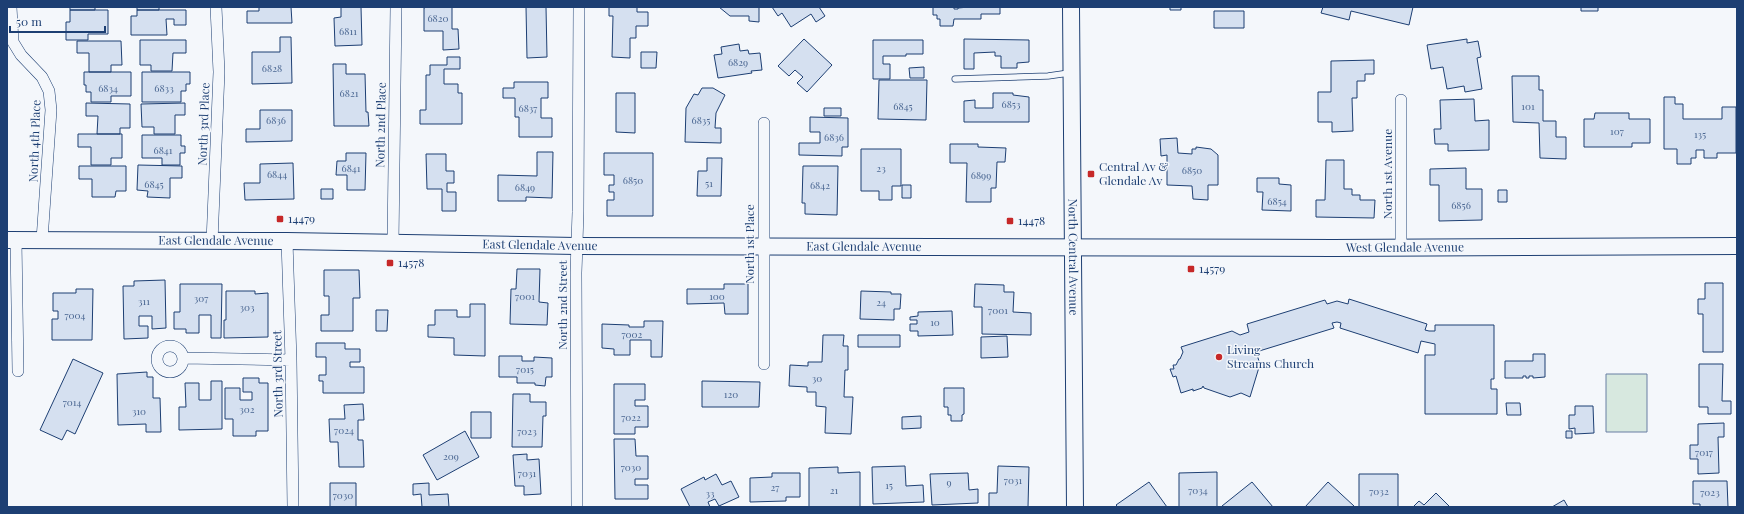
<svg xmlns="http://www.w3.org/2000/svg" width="1744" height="514" font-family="'Playfair Display',serif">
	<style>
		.green { fill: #d7e8df; stroke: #687fa3 }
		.building { fill: #d5e0f0; stroke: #1d3f73 }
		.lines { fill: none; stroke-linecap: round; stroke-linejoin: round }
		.lane-casing { stroke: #1d3f73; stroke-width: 7 }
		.street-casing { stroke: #1d3f73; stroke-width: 12 }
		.secondary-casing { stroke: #1d3f73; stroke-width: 18 }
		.lane { stroke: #f4f7fb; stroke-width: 5.5 }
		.street { stroke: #f4f7fb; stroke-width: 11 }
		.secondary { stroke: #f4f7fb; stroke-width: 16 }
		.poi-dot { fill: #c62828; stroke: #f4f7fb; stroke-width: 1.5 }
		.labels { text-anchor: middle; stroke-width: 3; stroke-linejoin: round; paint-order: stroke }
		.number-label { font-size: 10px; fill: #4b6792 }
		.street-label { font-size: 12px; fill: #1d3f73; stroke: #f4f7fb }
		.poi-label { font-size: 12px; fill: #1d3f73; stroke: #f4f7fb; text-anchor: start }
	</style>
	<rect width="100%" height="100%" fill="#f4f7fb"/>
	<path class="green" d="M1606,374h41v58h-41z"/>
	<path class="building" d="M70,7h25v3h-25z
		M137,7h22v3h-22z
		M259,7h32l1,16h-45v-12h12z
		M341,7h20l1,38 -27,1 -1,-28 7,-1z
		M427,7h25v22h6l1,20 -16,1v-19h-19v-23z
		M526,7h20l1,50 -20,1z
		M609,7h28v5h11v14h-12v12h-6v20l-18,-1 1,-41h-4z
		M719,7h40v15l-10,-1v-5h-19z
		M772,7h47l6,9 -9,6 -5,-8 -20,13 -9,-14 -4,3z
		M933,7h21v2h4v-1l11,-1h31v7h-19v5h-27l-1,7h-13v-7h-3v-4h-4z
		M1170,7h11v3h-11z
		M1323,7h90l-4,18 -58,-14 -2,9 -28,-7z
		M1581,7h17v4h-17z
		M70,10h38v24h-20v6h-22v-18h4z
		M137,10h49v15h-12v-6h-8l1,16h-36v-19h6z
		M1214,11h30v17h-30z
		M280,37h11l1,46 -40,1v-32h28z
		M804,39l28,26 -25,27 -10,-9 6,-6 -8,-7 -6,6 -11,-10z
		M964,39l65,1v22l-12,1v5h-16v-12h-6v-4l-21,1v16h-10z
		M1467,39v4l11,-2 3,16 -4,1 5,31 -17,3 -1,-6 -17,3 -4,-22 -12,2 -4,-24z
		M140,40h46v13h-13l-1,18h-21v-6h-11z
		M873,40h50v14h-17v2h-23v8h7v15h-17z
		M77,41h44l1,24h-11v7h-22v-19h-12z
		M739,44l1,7 8,-1 1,4 11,-1 2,17 -11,1 1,2 -34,5 -4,-23 8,-1 -1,-7z
		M641,52h16l-1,16h-15z
		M447,57h13v12h-16v15h14v9h4v31h-42v-14h6v-35h4v-10h17z
		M1374,60v14h-9v7h-8v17h-5l1,33 -21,1v-10h-14v-30h13v-31z
		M333,64h13v10h19l1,38h2l1,14h-35z
		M924,67v11h-14l-1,-10z
		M84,72h47v24h-20v6h-20v-10h-5v-7h-2z
		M142,72h48v12h-4v7h-5v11h-39z
		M1512,76h27v14h4v31h13v16h10v22l-26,-1 -1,-35 -26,-1z
		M879,80h48l-1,40 -48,-1z
		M514,82h34v16h-7v20h11v19h-33v-20h-4v-19h-12v-10h11z
		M702,88h11l12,7 -9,18 -1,15h6v15l-36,-1 1,-34 8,-14 4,1z
		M616,93h19v40l-19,-1z
		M993,93h20v2l16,2v25h-65v-21l11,-1v8h18z
		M1664,97h11v7h8v15h39v-12h14v46h-19v5h-13v-8h-8v8h-5v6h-14v-15h-13z
		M1474,99l1,22 14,-1v30l-41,1v-7h-13l-1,-15h7l-1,-29z
		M86,103l44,1v24h-10v6h-23l1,-18h-12z
		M185,103v12h-10v19h-21v-7h-12l-1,-23z
		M824,108h17v8h-17z
		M260,110h32v31l-46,1v-13h14z
		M1595,113h34v6h21v24h-18v4h-48v-28h10z
		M810,117l38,1v29h-6v9l-43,-1v-12h21v-11h-10z
		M78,134h44v24h-11v7h-20v-18h-13z
		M142,135h39v11h4v7h-5v12h-18v-7h-20z
		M1177,138l1,15 14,1v-5h4v-2l15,2 7,6v30h-10v15l-15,-1 -1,-13 -25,-1v-30l-6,1 -1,-17z
		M950,144h28v3l28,1 -1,14h-8l-1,26h-5v14h-25l1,-39h-17z
		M861,149h40v37h-9v14h-13v-9h-18z
		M537,152h16l-1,46 -26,-1v4h-28v-26l39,1z
		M346,153h20l-1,37h-18v-15h-11l1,-14h9z
		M604,153h49v63h-46v-16h7v-8h-5v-7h5v-10h-10z
		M426,154h20v17h8v12h-7v9h9v19h-14v-22h-15z
		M707,158h15l-1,38h-24l1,-25h9z
		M1326,160h18v29h8v6h8v5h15l-1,18 -58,-1v-17h9z
		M293,163l1,36 -49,1 -1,-17h16v-19z
		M138,165l44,1v12h-12v20l-23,-1 1,-6 -11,-1z
		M79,166h47v25h-10l-1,6h-23v-18h-13z
		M803,166h35l-1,49 -32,-1v-11h-3z
		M1466,168v21h16v31l-43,1v-36h-9v-16z
		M1257,178h22v6l12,1v26l-29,-1 1,-18h-6z
		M902,185h9v13h-9z
		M321,189h12v10h-12z
		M1498,190h9v12h-9z
		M517,269h23l-1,33 9,1 -1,22 -37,-1 1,-35h5z
		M324,270h35l1,28h-7v33h-32v-16h8v-19h-5z
		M165,280l1,48 -14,1v-13h-13v10h9v12l-24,1 -1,-53h11v-5z
		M1705,283h18v69h-20v-38h-5v-15h7z
		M180,284h42l-1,54h-10v-23h-12v18h-13v-4h-12v-17h6z
		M724,284h24v30h-23l-1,-11 -37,1v-15h37z
		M975,284l29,1v7h10l-1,20 18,1v22l-49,-1v-27h-8z
		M76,289h17l-1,51h-40v-21h6v-8h-5v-18h23z
		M226,291h29v3l13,-1v44l-44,1v-18h2z
		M861,291l30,1v2h10l-1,15h-6v11l-34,-1z
		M1349,299l78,25 -2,6 4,1h6v-6h59v54h-3v10h6v25h-72v-59h10v-11l-14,-3 -3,12 -78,-25 1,-5 -4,-1 -5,1 2,5 -78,24 4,12 -10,33 -9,-4 -11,4 -26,-9 -1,-2 -1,2 -9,3v-2l-12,4 -5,-17 -3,1 -3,-8h4l-1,-4h3l3,-6h1l3,-7 -2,-5 51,-16 8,4 9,-3 -2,-8 78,-24 2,4 10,-3 11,3z
		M470,304h15v52l-31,-1v-17l-26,-1v-12h7v-15h22v7h13z
		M376,310h12l-1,21h-11z
		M952,311l1,24 -35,1v-5h-8v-7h7v-4h-7v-3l8,-1v-4z
		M644,321h19l-1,36h-11v-17h-21v15h-16v-6l-12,-1v-24l27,1v2h15z
		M823,335h21l-1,11h5v24h-3l-1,27h9l-2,37 -26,-1 1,-26 -10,-1v-14h-9v-5l-18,-1 1,-21 18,1v-4h14z
		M858,335h42v12h-42z
		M1007,336l1,21 -27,1v-21z
		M316,343h29v6h15v13h-10v5h14v26h-41v-12h-4v-6h7v-18h-10z
		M1533,354h12v23l-12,1v-2h-4v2h-3v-2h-3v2h-18v-17h28z
		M499,356h23v5h12v-4l18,1v19h-6l-1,9 -10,-1v-2h-18v-6h-18z
		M73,359l30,14 -28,61 -8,-4 -5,10 -22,-10z
		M1699,364h24l-1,37h9v13h-23v-7h-9z
		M147,372v5h6v21h7l1,34h-15v-8l-28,1 -1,-51z
		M243,378h16v5h9v48h-12v5h-23v-17h-8v-31h15v12h12v-8h-9z
		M211,381h11v48l-43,1v-23h7l-1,-24h14v17h12z
		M702,381l58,1 -1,25h-57z
		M614,384h31v16h-10v6h13v21h-13v7h-21z
		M944,388h20v26l-2,1v6h-11v-6h-3v-8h-4z
		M513,394h17v8h16v14h-3l-1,31h-30z
		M1506,403h14l1,12h-14z
		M363,404l1,16h-6v20h5l1,27h-25l-1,-25h-8l-1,-23h16l-1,-14z
		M1575,406h18l1,27 -19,1v-6l-6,1v-14h6z
		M471,412h20v26h-20z
		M921,416v12l-19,1v-12z
		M1724,423v14h-6l1,36 -21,1v-15h-8v-14h8v-21z
		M465,431l14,26 -42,23 -14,-25z
		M1566,431h6v7h-6z
		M614,439h21l1,17h12v23h-13v6h13v14h-33z
		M527,454v6l12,-1 2,35 -17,1v-9h-9l-2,-31z
		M905,466l1,20 17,-1 1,17 -51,2 -1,-37z
		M998,466l31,1 -1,40h-39v-14h8z
		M838,467v6l22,-1v35h-51v-39z
		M1217,472v35h-38v-34z
		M772,473h28v24h-14v4l-36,1v-24l22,-1z
		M968,473l1,17 9,-1v14l-46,2 -2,-31z
		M716,474l6,11 9,-4 8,16 -20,9 -4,-7 -7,3 2,5h-20l-9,-18 23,-12 1,3z
		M1359,474h39v33h-39z
		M1693,481h34l1,26h-28v-3h-7z
		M1149,482l18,25h-49l-2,-2z
		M1252,482l21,25h-50l-1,-1z
		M1328,482l26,24v1h-49z
		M330,483h26v24h-26z
		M429,483v12l19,-1 1,13h-27l-1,-13 -8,1v-11z
		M1436,493l14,14h-37l6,-6 5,4z
		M1564,500l4,7h-16z"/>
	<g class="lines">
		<defs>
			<path id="lane" d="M955,79l93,-3 21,-3"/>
			<path id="street" d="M11,7l2,35 8,13 21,22 7,14 2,19 -9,130
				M764,123v241
				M16,240l2,131
				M287,241l4,119 2,147
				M212,242l7,-170 -3,-65
				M393,243l3,-236
				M1401,248v-148
				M157 359a13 13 0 1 1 26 0a13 13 0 1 1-26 0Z
				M183,358l108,2
				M577,507l-1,-234 2,-61 1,-205"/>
			<g id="secondary">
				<path id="s1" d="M1071,7l4,500"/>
				<path id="s2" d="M7,240l280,1 289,5 757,2 404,-2"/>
			</g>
		</defs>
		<use href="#lane" class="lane-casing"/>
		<use href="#street" class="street-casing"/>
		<use href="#secondary" class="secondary-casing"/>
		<use href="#lane" class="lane"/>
		<use href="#street" class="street"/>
		<use href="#secondary" class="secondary"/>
	</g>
	<g class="poi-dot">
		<rect x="1087" y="170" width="8" height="8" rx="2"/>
		<rect x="276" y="215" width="8" height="8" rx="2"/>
		<rect x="1006" y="217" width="8" height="8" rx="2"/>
		<rect x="386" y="259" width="8" height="8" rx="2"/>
		<rect x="1187" y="265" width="8" height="8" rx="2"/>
		<circle cx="1219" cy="357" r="4"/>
	</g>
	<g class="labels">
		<g class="number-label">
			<text x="438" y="22">6820</text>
			<text x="348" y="35">6811</text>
			<text x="738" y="66">6829</text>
			<text x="272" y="72">6828</text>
			<text x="108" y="92">6834</text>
			<text x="164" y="92">6833</text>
			<text x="349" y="97">6821</text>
			<text x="1011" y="108">6853</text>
			<text x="903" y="110">6845</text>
			<text x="1528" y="110">101</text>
			<text x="528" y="112">6837</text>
			<text x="276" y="124">6836</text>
			<text x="701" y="124">6835</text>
			<text x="1617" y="135">107</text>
			<text x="1700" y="138">135</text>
			<text x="834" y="141">6836</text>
			<text x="163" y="154">6841</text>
			<text x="351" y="172">6841</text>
			<text x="881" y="172">23</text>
			<text x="1192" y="174">6850</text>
			<text x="277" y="178">6844</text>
			<text x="981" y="179">6899</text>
			<text x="633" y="184">6850</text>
			<text x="709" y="187">51</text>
			<text x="154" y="188">6845</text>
			<text x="820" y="189">6842</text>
			<text x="525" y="191">6849</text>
			<text x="1277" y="205">6854</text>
			<text x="1461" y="209">6856</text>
			<text x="525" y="300">7001</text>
			<text x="717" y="300">100</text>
			<text x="201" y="302">307</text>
			<text x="144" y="305">311</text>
			<text x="881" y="306">24</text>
			<text x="247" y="311">303</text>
			<text x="998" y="314">7001</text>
			<text x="75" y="319">7004</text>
			<text x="935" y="326">10</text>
			<text x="632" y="338">7002</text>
			<text x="525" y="373">7015</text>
			<text x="817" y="382">30</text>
			<text x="731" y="398">120</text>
			<text x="72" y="406">7014</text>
			<text x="247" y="413">302</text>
			<text x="139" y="415">310</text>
			<text x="631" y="421">7022</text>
			<text x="344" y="434">7024</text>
			<text x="527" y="435">7023</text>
			<text x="1704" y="456">7017</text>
			<text x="451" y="460">209</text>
			<text x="631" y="471">7030</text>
			<text x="527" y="477">7031</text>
			<text x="1013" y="484">7031</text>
			<text x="949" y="486">9</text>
			<text x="889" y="489">15</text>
			<text x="775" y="491">27</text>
			<text x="834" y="494">21</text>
			<text x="1198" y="494">7034</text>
			<text x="1379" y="495">7032</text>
			<text x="1710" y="496">7023</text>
			<text x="710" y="497">33</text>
			<text x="343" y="499">7030</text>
		</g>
		<g class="street-label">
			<text transform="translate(204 124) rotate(-88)" y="4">North 3rd Place</text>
			<text transform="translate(381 125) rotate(-89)" y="4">North 2nd Place</text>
			<text transform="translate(35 141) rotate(-88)" y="4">North 4th Place</text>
			<text transform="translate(1388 174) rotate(-90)" y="4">North 1st Avenue</text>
			<text dy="4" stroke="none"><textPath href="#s2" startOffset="209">East Glendale Avenue</textPath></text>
			<text transform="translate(750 244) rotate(-90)" y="4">North 1st Place</text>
			<text dy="4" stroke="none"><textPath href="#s2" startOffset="533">East Glendale Avenue</textPath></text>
			<text dy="4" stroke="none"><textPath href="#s2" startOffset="857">East Glendale Avenue</textPath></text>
			<text dy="4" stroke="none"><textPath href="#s2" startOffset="1398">West Glendale Avenue</textPath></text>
			<text dy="4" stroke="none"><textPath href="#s1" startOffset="250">North Central Avenue</textPath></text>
			<text transform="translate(563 305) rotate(-90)" y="4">North 2nd Street</text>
			<text transform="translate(278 374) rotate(-91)" y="4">North 3rd Street</text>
		</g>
		<g class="poi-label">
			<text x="1099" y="171">Central Av &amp;<tspan x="1099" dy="14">Glendale Av</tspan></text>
			<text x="288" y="223">14479</text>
			<text x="1018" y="225">14478</text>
			<text x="398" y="267">14578</text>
			<text x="1199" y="273">14579</text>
			<text x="1227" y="354">Living<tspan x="1227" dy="14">Streams Church</tspan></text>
		</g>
	</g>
	<rect width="1744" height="514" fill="none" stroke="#1d3f73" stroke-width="16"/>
	<path d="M10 26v6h95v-6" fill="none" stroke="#1d3f73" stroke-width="2"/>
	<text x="16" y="26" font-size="12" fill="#1d3f73" stroke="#f4f7fb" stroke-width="3" paint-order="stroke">50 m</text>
</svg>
